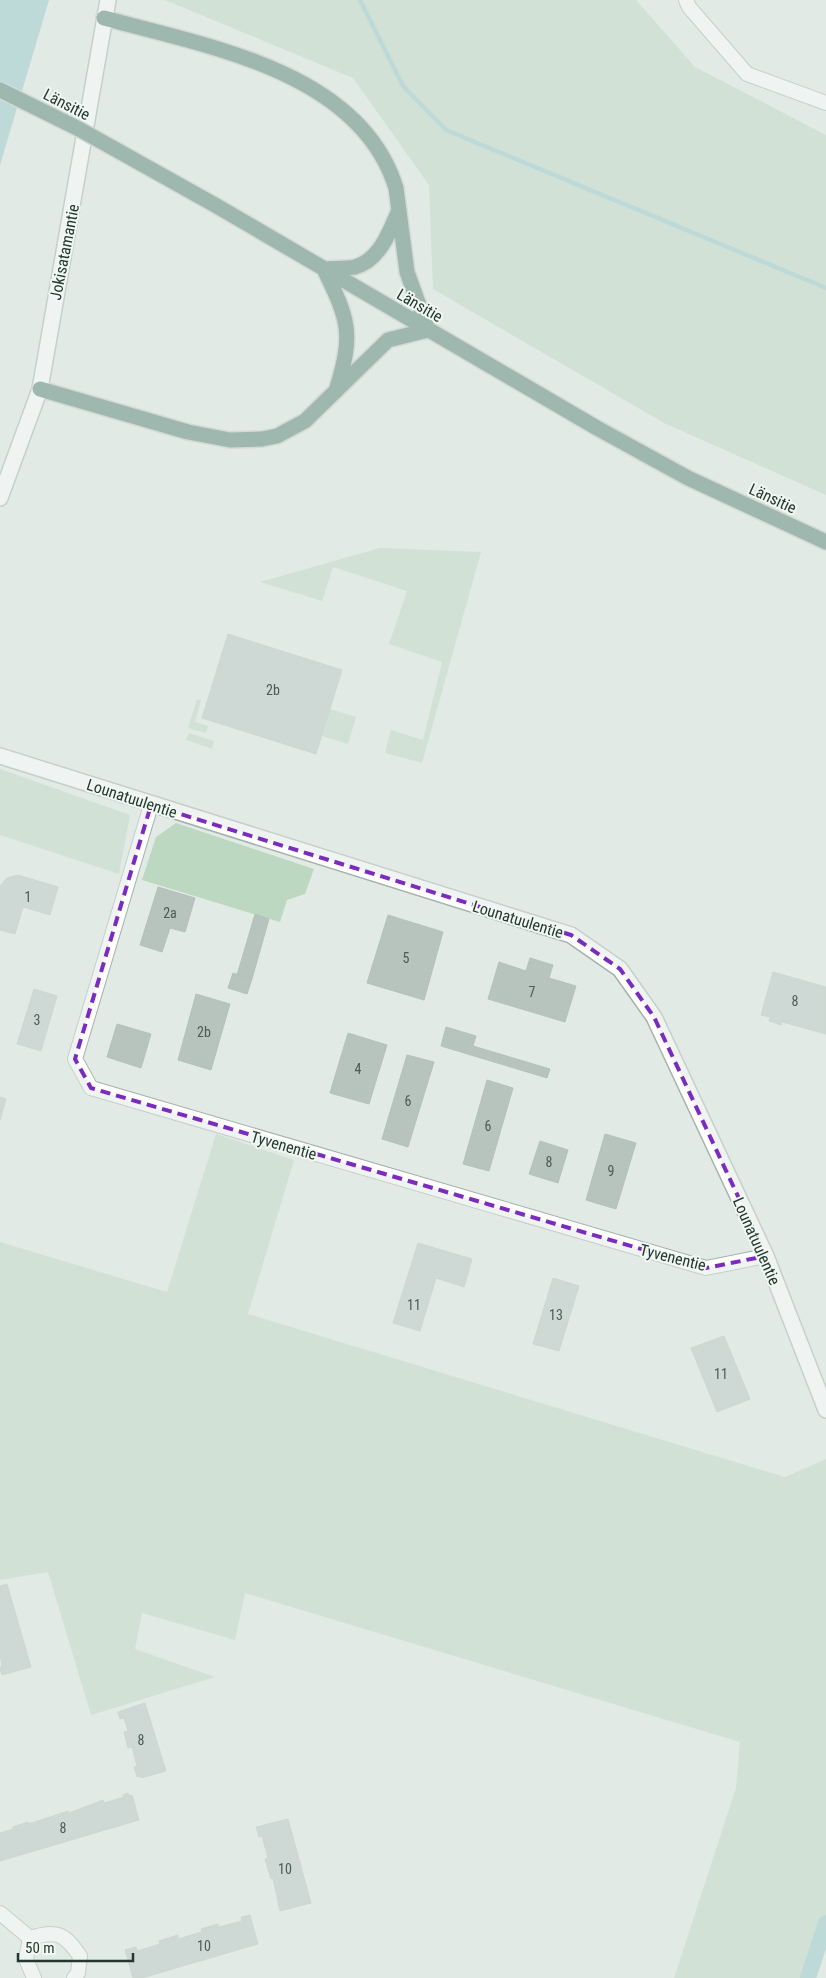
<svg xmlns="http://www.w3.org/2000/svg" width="826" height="1978" font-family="'Roboto Condensed',sans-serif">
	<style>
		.green { fill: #bcd8c1 }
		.water { fill: #90c5c8 }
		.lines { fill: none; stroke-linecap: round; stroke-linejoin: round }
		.stream { stroke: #90c5c8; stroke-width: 4.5 }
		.canal { stroke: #90c5c8; stroke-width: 16 }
		.building { fill: #b7c4be; stroke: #b4c2bb }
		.minor-casing { stroke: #a5b1ab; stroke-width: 16 }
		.tertiary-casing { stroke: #a5b1ab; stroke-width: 18 }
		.trunk-casing { stroke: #c2c7c5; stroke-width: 18 }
		.minor { stroke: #fff; stroke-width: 14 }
		.tertiary { stroke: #fff; stroke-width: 15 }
		.trunk { stroke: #4f7d6e; stroke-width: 15 }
		.trunk-bridge-casing { stroke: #c2c7c5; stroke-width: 18; stroke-linecap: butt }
		.trunk-bridge { stroke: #4f7d6e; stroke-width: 15 }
		.marked { fill: none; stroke: #7b2cbf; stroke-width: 4; stroke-dasharray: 10 6; stroke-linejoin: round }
		.labels { text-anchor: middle; stroke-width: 4; stroke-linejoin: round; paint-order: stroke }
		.number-label { font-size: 14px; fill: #495b54 }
		.street-label { font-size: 16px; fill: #243831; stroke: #f1f7f3 }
	</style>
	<rect width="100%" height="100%" fill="#e1eae5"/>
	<path class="green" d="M165,0h471l59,67 131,68v360l-162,-72 -231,-134 -4,-104 -76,-107z
		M380,548l101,4 -59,211 -37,-10 6,-23 32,10 19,-78 -53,-18 18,-53 -74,-24 -11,34 -62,-19z
		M197,699l4,1 -6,22 13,4 -2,7 -18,-5z
		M330,709l26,8 -8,27 -26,-8z
		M189,733l25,8 -2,8 -26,-9z
		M0,769l130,46 -11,59 -119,-39z
		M176,823l138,46 -9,25 -18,6 -7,22 -138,-42 14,-43z
		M216,1134l78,26 -46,154 537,163 41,-18v474l-15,45h-137l62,-190 4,-46 -495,-149 -10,47 -93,-27 -7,36 80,28 -124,38 -43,-143 -48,8v-338l167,50z"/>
	<path class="water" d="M0,0h49l-49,165z"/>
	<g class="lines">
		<path class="stream" d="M360,0l43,86 43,44 380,158"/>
		<path class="canal" d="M808,1978l18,-55"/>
	</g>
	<path class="building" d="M228,634l114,36 -26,84 -114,-36z
		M18,875l40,12 -8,28 -27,-8 -8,27 -15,-4v-44l7,-8z
		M158,887l37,11 -10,34 -15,-4 -8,24 -22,-7z
		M255,914l14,5 -17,60 -15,-4z
		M388,915l55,17 -19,68 -57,-17z
		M530,958l23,7 -4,13 27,8 -11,36 -77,-23 11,-37 27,9z
		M773,972l53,15v47l-44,-12 -1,3 -12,-4 1,-4 -9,-2z
		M233,973l19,6 -5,15 -19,-6z
		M34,989l23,7 -16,55 -24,-7z
		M196,994l34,10 -19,66 -33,-10z
		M117,1024l34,10 -10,34 -34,-11z
		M446,1027l30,9 -3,10 77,23 -3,9 -106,-32z
		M348,1033l39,12 -18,59 -39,-11z
		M407,1055l27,7 -26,85 -26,-8z
		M487,1080l26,8 -24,83 -26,-7z
		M0,1097l6,2 -6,21z
		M605,1134l31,9 -20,66 -30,-9z
		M540,1141l28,9 -10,33 -29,-9z
		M418,1243l54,16 -8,28 -28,-9 -16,53 -27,-8z
		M553,1278l26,8 -20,65 -26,-7z
		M724,1336l26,63 -33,13 -26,-64z
		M7,1584l24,83 -29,8 -2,-6 2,-5 -2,-8v-70z
		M145,1703l21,68 -25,7 -1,-2 -3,1 -3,-10 3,-1 -5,-19 -4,1 -4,-16 4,-1 -4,-13 -4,1 -2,-7z
		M128,1793l1,3 3,-1 7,25 -139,41v-28l13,-4v-2l15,-5 1,2 39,-13 1,2 34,-13 1,3 20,-6 -1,-2z
		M288,1819l23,84 -31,8 -7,-33 -2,1 -6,-20 3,-1 -6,-22 -3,1 -3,-10z
		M250,1915l8,29 -116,34h-9l-8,-28 11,-3 1,4 23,-7 -1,-3 19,-6v4l24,-7 -1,-3 17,-5 1,3 23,-6 -1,-4z"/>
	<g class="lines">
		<defs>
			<path id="minor" d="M686,0l3,7 58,67 79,29
				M151,805l-76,254 16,29 615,180 60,-12
				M0,1913l30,25
				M30,1938c27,-8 34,-5 50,18l-2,17 -4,5
				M30,1938l-4,21 8,19"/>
			<path id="tertiary" d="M0,498l40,-109 68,-389
				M0,756l571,179 49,34 34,48 112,239 60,154"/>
			<path id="trunk" d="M104,18c102,28 256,53 292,170l11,84 21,58
				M215,205l382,223 91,50 138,64
				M324,269c25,52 30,64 12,122
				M324,269c10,-1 22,0 31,-2 25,-7 35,-36 44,-57
				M40,389l148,43 42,8 32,-1 15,-3 28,-15 83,-81 40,-10"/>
		</defs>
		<use href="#minor" class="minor-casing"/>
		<use href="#tertiary" class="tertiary-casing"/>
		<use href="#trunk" class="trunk-casing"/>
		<use href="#minor" class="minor"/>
		<use href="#tertiary" class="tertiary"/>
		<use href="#trunk" class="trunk"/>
		<defs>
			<path id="trunk-bridge" d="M0,90l79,39 136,76"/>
		</defs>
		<use href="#trunk-bridge" class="trunk-bridge-casing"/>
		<use href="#trunk-bridge" class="trunk-bridge"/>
	</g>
	<path d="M0 0H826V1978H0ZM151,805l420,130 49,34 34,48 112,239 -60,12 -615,-180 -16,-29z" fill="#e1eae5" fill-opacity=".55" fill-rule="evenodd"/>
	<path class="marked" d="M151,805l420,130 49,34 34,48 112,239 -60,12 -615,-180 -16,-29z"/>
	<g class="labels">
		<g class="number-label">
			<text x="273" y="695">2b</text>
			<text x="28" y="902">1</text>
			<text x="170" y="918">2a</text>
			<text x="406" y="963">5</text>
			<text x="532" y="997">7</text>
			<text x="795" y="1006">8</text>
			<text x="37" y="1025">3</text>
			<text x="204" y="1037">2b</text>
			<text x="358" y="1074">4</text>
			<text x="408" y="1106">6</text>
			<text x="488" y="1131">6</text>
			<text x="549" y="1167">8</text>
			<text x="611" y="1176">9</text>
			<text x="414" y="1310">11</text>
			<text x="556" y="1320">13</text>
			<text x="721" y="1379">11</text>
			<text x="141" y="1745">8</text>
			<text x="63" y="1833">8</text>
			<text x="285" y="1874">10</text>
			<text x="204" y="1951">10</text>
		</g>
		<g class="street-label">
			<text transform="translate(67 104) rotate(27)" y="6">Länsitie</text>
			<text transform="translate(64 252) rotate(-79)" y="6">Jokisatamantie</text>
			<text transform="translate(420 305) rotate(30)" y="6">Länsitie</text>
			<text transform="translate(773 498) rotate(25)" y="6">Länsitie</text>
			<text transform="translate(132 798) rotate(18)" y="6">Lounatuulentie</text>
			<text transform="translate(518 919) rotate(17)" y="6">Lounatuulentie</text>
			<text transform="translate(284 1145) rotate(16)" y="6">Tyvenentie</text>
			<text transform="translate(757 1241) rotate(66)" y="6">Lounatuulentie</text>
			<text transform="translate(673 1257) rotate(14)" y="6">Tyvenentie</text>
		</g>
	</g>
	<path d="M18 1953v8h115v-8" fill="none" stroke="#243831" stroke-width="2.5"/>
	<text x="25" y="1953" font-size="15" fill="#243831" stroke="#f1f7f3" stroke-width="4" paint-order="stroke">50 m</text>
</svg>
